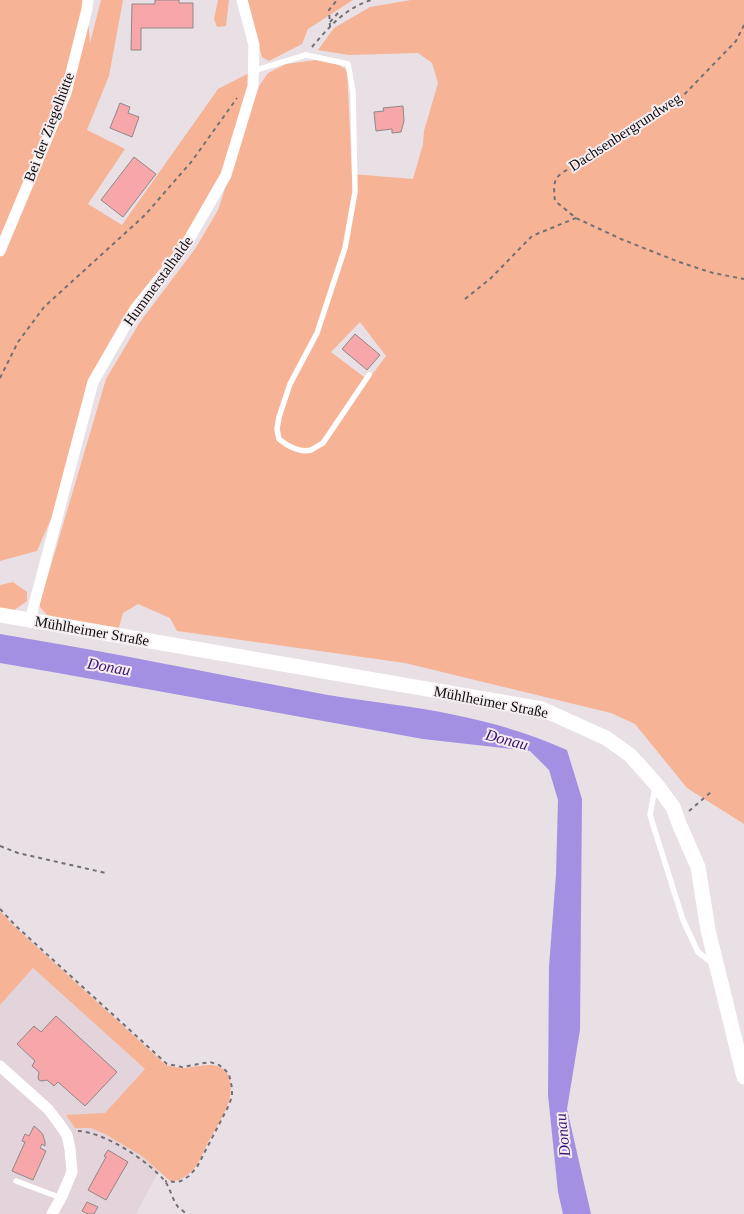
<svg xmlns="http://www.w3.org/2000/svg" width="744" height="1214" font-family="'Times New Roman',serif">
	<style>
		.built { fill: #e3d3da }
		.green { fill: #f7b396; fill-rule: evenodd }
		.water { fill: #a390e2 }
		.building { fill: #f7a7aa; stroke: #908787 }
		.lines { fill: none; stroke-linecap: round; stroke-linejoin: round }
		.path { stroke: #746f72; stroke-width: 2; stroke-dasharray: 4 4; stroke-linecap: butt }
		.lane { stroke: #fff; stroke-width: 5.5 }
		.street { stroke: #fff; stroke-width: 11 }
		.secondary { stroke: #fff; stroke-width: 15 }
		.labels { text-anchor: middle; stroke-width: 4; stroke-linejoin: round; paint-order: stroke }
		.street-label { font-size: 15px; fill: #100e0f; stroke: #f6edf1 }
		.water-label { font-size: 16px; font-style: italic; fill: #3c1676; stroke: #f6edf1 }
	</style>
	<rect width="100%" height="100%" fill="#e8e0e4"/>
	<path class="built" d="M33,968l112,101 -40,44 -38,3 8,12h16l14,6 37,22 17,14 -23,44h-136v-209z"/>
	<path class="green" d="M0,0h88l-1,9 3,34 11,-43h22l-14,76 -22,54 38,19 -37,55 34,21 96,-136 35,-18 -27,104 -42,73 -49,61 -42,73 -25,98 -31,71 -37,10z
		M218,0h11l-3,26 -9,1 -3,-8z
		M245,0h108l-45,29 -6,15 -33,17 -7,-4z
		M411,0h333v824l-57,-36 -52,-64 -24,-11 -206,-50 -228,-32 -7,-13 -32,-14 -15,9 -5,18 -39,-10 -32,-6 -8,-9 67,-227 34,-57 55,-73 23,-39 41,-124 9,-13 18,-9 30,-4 21,4 10,6 5,104 61,5 10,-35 1,-13 14,-48 -6,-20 -14,-10 -69,2 -31,-5 16,-22 36,-21zM360,322l26,34 -18,24 -37,-28z
		M13,582l14,10v9l-14,10 -13,-2v-24z
		M0,911l14,15 152,139c7,2 13,3 19,3 14,-1 34,-9 43,7 3,6 3,14 2,22 -4,16 -14,31 -22,45 -4,8 -7,17 -12,24 -6,8 -15,16 -26,15l-28,-25 -37,-22 -14,-6h-16l-9,-13 39,-2 40,-44 -112,-101 -33,37z"/>
	<path class="water" d="M0,634c110,18 219,41 328,61 42,7 85,11 127,20 39,8 77,19 112,35l15,49 -2,231 -13,79 24,105h-28l-5,-22 -10,-97 1,-128 7,-93 2,-74 -9,-30 -19,-19 -107,-12 -365,-66 -58,-10z"/>
	<path class="building" d="M155,0h24v3h14v25h-52v22h-10l1,-46h23z
		M120,103l10,4 -2,6 11,4 -7,20 -22,-9z
		M403,106l1,15 -3,11 -9,1v-4l-16,2 -2,-19 10,-1 -1,-3z
		M134,157l22,17 -33,43 -22,-17z
		M355,334l25,21 -13,15 -25,-21z
		M56,1016l61,56 -32,34 -27,-24 -4,4 -7,-6 -5,1 -3,-1 -1,-2 1,-6 -7,-6 3,-5 -18,-17 17,-18 7,6z
		M34,1126l6,5 3,4 2,7v4l-3,-2 -2,4 6,3 -13,29 -21,-9 13,-29 -3,-1 3,-7 4,2z
		M108,1150l20,12 -22,38 -18,-10 18,-33 -2,-1z
		M87,1202l11,5 -4,7h-6l-6,-3z"/>
	<g class="lines">
		<path class="path" d="M330,22l8,-9
			M744,25l-8,16 -60,62 -99,62c-21,10 -25,12 -22,36l21,17 45,21 58,23 34,11 31,6
			M330,27l-1,-17 8,-10
			M312,47c17,-20 34,-40 60,-47
			M465,299l26,-21 41,-42 44,-18
			M0,378l18,-36 26,-35 33,-30 68,-62 47,-54 45,-63
			M689,811l22,-19
			M0,846l18,7 88,20
			M0,909l16,17 151,138 15,3 28,-5 9,3 5,4 5,5 3,14v9l-5,12 -30,58 -8,9 -8,5 -5,1 -11,-1
			M78,1131c26,1 69,29 86,49 6,7 8,19 14,27 3,2 6,5 9,7"/>
		<path class="lane" d="M253,71l53,-16 42,9 5,28 2,100 -10,56 -28,85 -27,51 -11,33 -2,12 2,10c8,7 21,14 32,11 4,-2 8,-5 12,-7l46,-68
			M655,788l-5,27 33,105 15,32 14,11
			M16,1181l45,17"/>
		<path class="street" d="M0,251l66,-158 21,-84 1,-9
			M30,620l63,-238 42,-73 49,-61 42,-73 27,-89 1,-41 -12,-45
			M0,1066l48,43 10,13 9,13 3,14 2,23 -11,26 -9,16"/>
		<path class="secondary" d="M0,615l542,94 64,29 24,17 26,29 17,23 7,19 18,41 10,63 36,147"/>
	</g>
	<g class="labels">
		<g class="street-label">
			<text transform="translate(49 127) rotate(-69)" y="5">Bei der Ziegelhütte</text>
			<text transform="translate(625 132) rotate(-33)" y="5">Dachsenbergrundweg</text>
			<text transform="translate(158 281) rotate(-54)" y="5">Hummerstalhalde</text>
			<text transform="translate(92 631) rotate(10)" y="5">Mühlheimer Straße</text>
			<text transform="translate(491 702) rotate(11)" y="5">Mühlheimer Straße</text>
		</g>
		<g class="water-label">
			<text transform="translate(109 666) rotate(10)" y="6">Donau</text>
			<text transform="translate(507 739) rotate(15)" y="6">Donau</text>
			<text transform="translate(562 1135) rotate(-96)" y="6">Donau</text>
		</g>
	</g>
</svg>
